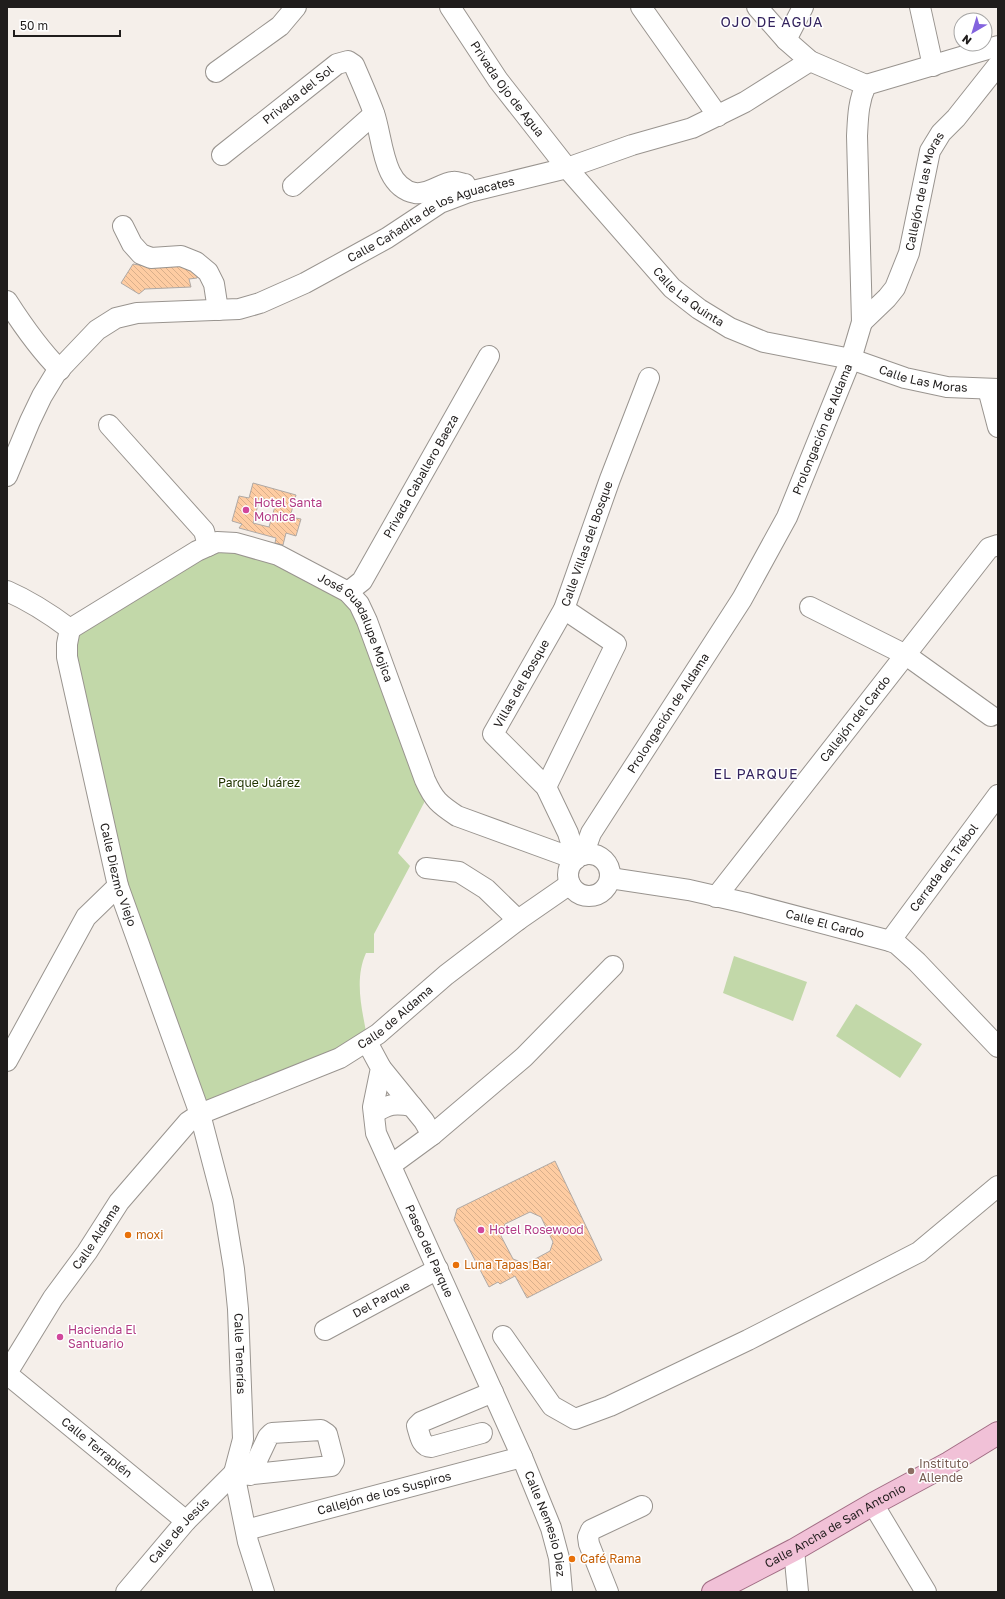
<svg xmlns="http://www.w3.org/2000/svg" width="1005" height="1599" font-family="'Golos Text',sans-serif">
	<style>
		.park { fill: #c2d8a9 }
		.building { fill: url(#building-back-hatch); stroke: #afa9a5; fill-rule: evenodd }
		.lines { fill: none; stroke-linecap: round; stroke-linejoin: round }
		.minor-casing { stroke: #99948f; stroke-width: 22 }
		.major-casing { stroke: #a16d84; stroke-width: 24 }
		.minor { stroke: #fff; stroke-width: 20 }
		.major { stroke: #f1c1d7; stroke-width: 22 }
		.hotel-dot { fill: #d1479c; stroke: #fff; stroke-width: 1.5 }
		.food-dot { fill: #e8710a; stroke: #fff; stroke-width: 1.5 }
		.education-dot { fill: #8d6e63; stroke: #fff; stroke-width: 1.5 }
		.labels { text-anchor: middle; stroke-width: 3; stroke-linejoin: round; paint-order: stroke }
		.street-label { font-size: 12px; fill: #201d1c; stroke: #fff }
		.hotel-label { font-size: 12px; fill: #b23c85; stroke: #fff; text-anchor: start }
		.park-label { font-size: 12px; fill: #213400; stroke: #fff }
		.food-label { font-size: 12px; fill: #c56008; stroke: #fff; text-anchor: start }
		.education-label { font-size: 12px; fill: #785e54; stroke: #fff; text-anchor: start }
		.quarter-label { font-size: 14px; letter-spacing: 1px; fill: #34245f; stroke: #fff }
	</style>
	<defs>
		<pattern id="building-back-hatch" width="6" height="6" patternUnits="userSpaceOnUse"><rect width="6" height="6" fill="#fecca2"/><path d="M-1 5l2 2M0 0l6 6M5-1l2 2" fill="none" stroke="#d9af8b"/></pattern>
	</defs>
	<rect width="100%" height="100%" fill="#f5efea"/>
	<path class="park" d="M218,546l56,13 81,44 72,194 -29,56 12,13 -36,68v19h-8c-12,27 -4,56 1,84l-161,69 -80,-216 -53,-226 5,-34z
		M734,956l73,26 -14,39 -70,-28z
		M856,1004l66,40 -22,34 -64,-42z"/>
	<path class="building" d="M133,264l18,3 29,-1 11,2 7,8 -1,2 -8,1 2,8 -46,2 -6,5 -18,-11z
		M253,483l43,12 -6,22 11,2 -5,17 -10,-3 -3,12 -8,-2 1,-5 -37,-10 3,-4 -10,-3 7,-25 10,2zM260,498l16,5 -7,24 -16,-4z
		M555,1161l47,99 -75,38 -12,-22 -15,8 -2,-2 -9,5 -35,-67 3,-11zM530,1212l11,5 12,25 -3,9 -24,13 -13,-5 -12,-23 4,-12z"/>
	<g class="lines">
		<defs>
			<g id="minor">
				<path id="s1" d="M450,7l48,73 69,88 105,120 27,21 31,19 34,14 87,17 54,19 42,9 51,2"/>
				<path d="M641,7l77,109"/>
				<path d="M757,7l29,33 24,21 56,24"/>
				<path d="M920,7l13,59"/>
				<path d="M786,40l17,-33"/>
				<path d="M216,72l64,-46 16,-19"/>
				<path id="s2" d="M222,155l115,-91 11,-3 6,4c7,16 14,32 20,48 9,25 8,74 41,80 14,2 26,-10 38,-11 4,-1 9,2 12,2l4,8"/>
				<path d="M293,186l81,-72"/>
				<path d="M123,226l9,18 9,10 10,4 30,-2 15,6 12,10 6,12 4,26"/>
				<path d="M7,301c16,25 32,48 53,69"/>
				<path id="s3" d="M862,322l25,-24 8,-10 14,-35 21,-102 11,-18 15,-15 42,-53"/>
				<path d="M988,389l10,38"/>
				<path d="M109,425l95,106 4,15"/>
				<path id="s4" d="M7,476l23,-55 12,-25 14,-23 41,-43 19,-12 21,-5 102,-4 21,-6 45,-20 42,-23 40,-22 53,-35 29,-11 98,-24 65,-23 60,-17 53,-26 65,-41"/>
				<path d="M7,591c23,10 43,23 63,38"/>
				<path id="s5" d="M348,592l14,-11 127,-225"/>
				<path d="M810,607l96,48 85,61"/>
				<path id="s6" d="M70,629l-3,15v13l51,229 82,228 23,88 11,67 4,40 5,130 -9,34 14,69 16,50"/>
				<path id="s7" d="M70,629l127,-78 20,-9 19,1 42,12 70,37 11,12 8,17 58,159c9,20 14,24 32,36l118,43"/>
				<path d="M546,787l70,-143 -52,-35"/>
				<circle cx="589" cy="875" r="21"/>
				<path id="s8" d="M583,855l8,-22 151,-234 45,-82 64,-158 11,-37 -5,-186c1,-18 1,-34 9,-51l132,-39"/>
				<path id="s9" d="M576,859l-8,-26 -22,-46 -53,-53 71,-125 46,-130 39,-101"/>
				<path d="M426,868l33,4 27,17 32,31"/>
				<path id="s10" d="M610,878l79,12 57,13 144,38 7,3 20,18 81,85"/>
				<path id="s11" d="M716,897l273,-349 9,-3"/>
				<path id="s12" d="M890,941l108,-146"/>
				<path id="s13" d="M367,1042l14,26 -8,39 3,26 146,324 29,71 8,30 3,34"/>
				<path d="M7,1061l79,-144 32,-31"/>
				<path d="M381,1068l43,53 8,14"/>
				<path d="M374,1113c15,-9 20,-10 38,-7"/>
				<path d="M391,1165l41,-30 92,-78 89,-91"/>
				<path id="s14" d="M325,1330l113,-61"/>
				<path d="M503,1336l49,70 23,13 35,-13 138,-66 171,-88 79,-66"/>
				<path id="s15" d="M7,1373l46,-75 34,-46 32,-50 69,-80 12,-8 140,-56 38,-24 68,-59 72,-55 52,-36"/>
				<path id="s16" d="M7,1374l179,147"/>
				<path d="M482,1433l-51,14c-10,0 -11,-12 -14,-21l4,-4 72,-30"/>
				<path d="M235,1476l96,-10 3,-5 -7,-27 -6,-4 -49,3 -4,4 -18,38"/>
				<path d="M873,1504l53,88"/>
				<path id="s17" d="M246,1530l276,-73"/>
				<path d="M794,1550l4,42"/>
				<path id="s18" d="M126,1592l60,-71 48,-48"/>
				<path d="M608,1592l-19,-48 -1,-7 3,-7 51,-24"/>
			</g>
			<g id="major">
				<path id="s19" d="M713,1592l81,-42 79,-46 76,-41 49,-30"/>
			</g>
		</defs>
		<use href="#minor" class="minor-casing"/>
		<use href="#major" class="major-casing"/>
		<use href="#minor" class="minor"/>
		<use href="#major" class="major"/>
	</g>
	<g class="hotel-dot">
		<circle cx="246" cy="510" r="4"/>
		<circle cx="481" cy="1230" r="4"/>
		<circle cx="60" cy="1337" r="4"/>
	</g>
	<g class="food-dot">
		<circle cx="128" cy="1235" r="4"/>
		<circle cx="456" cy="1265" r="4"/>
		<circle cx="572" cy="1559" r="4"/>
	</g>
	<circle class="education-dot" cx="911" cy="1471" r="4"/>
	<g class="labels">
		<g class="street-label">
			<text dy="4" stroke="none"><textPath href="#s1" startOffset="100">Privada Ojo de Agua</textPath></text>
			<text dy="4" stroke="none"><textPath href="#s2" startOffset="97">Privada del Sol</textPath></text>
			<text dy="4" stroke="none"><textPath href="#s3" startOffset="149">Callejón de las Moras</textPath></text>
			<text dy="4" stroke="none"><textPath href="#s4" startOffset="533">Calle Cañadita de los Aguacates</textPath></text>
			<text dy="4" stroke="none"><textPath href="#s1" startOffset="377">Calle La Quinta</textPath></text>
			<text dy="4" stroke="none"><textPath href="#s1" startOffset="630">Calle Las Moras</textPath></text>
			<text dy="4" stroke="none"><textPath href="#s8" startOffset="490">Prolongación de Aldama</textPath></text>
			<text dy="4" stroke="none"><textPath href="#s5" startOffset="138">Privada Caballero Baeza</textPath></text>
			<text dy="4" stroke="none"><textPath href="#s9" startOffset="366">Calle Villas del Bosque</textPath></text>
			<text dy="4" stroke="none"><textPath href="#s7" startOffset="346">José Guadalupe Mojica</textPath></text>
			<text dy="4" stroke="none"><textPath href="#s9" startOffset="211">Villas del Bosque</textPath></text>
			<text dy="4" stroke="none"><textPath href="#s8" startOffset="166">Prolongación de Aldama</textPath></text>
			<text dy="4" stroke="none"><textPath href="#s11" startOffset="226">Callejón del Cardo</textPath></text>
			<text dy="4" stroke="none"><textPath href="#s12" startOffset="91">Cerrada del Trébol</textPath></text>
			<text dy="4" stroke="none"><textPath href="#s6" startOffset="252">Calle Diezmo Viejo</textPath></text>
			<text dy="4" stroke="none"><textPath href="#s10" startOffset="220">Calle El Cardo</textPath></text>
			<text dy="4" stroke="none"><textPath href="#s15" startOffset="544">Calle de Aldama</textPath></text>
			<text dy="4" stroke="none"><textPath href="#s15" startOffset="163">Calle Aldama</textPath></text>
			<text dy="4" stroke="none"><textPath href="#s13" startOffset="225">Paseo del Parque</textPath></text>
			<text dy="4" stroke="none"><textPath href="#s14" startOffset="64">Del Parque</textPath></text>
			<text dy="4" stroke="none"><textPath href="#s6" startOffset="749">Calle Tenerías</textPath></text>
			<text dy="4" stroke="none"><textPath href="#s16" startOffset="116">Calle Terraplén</textPath></text>
			<text dy="4" stroke="none"><textPath href="#s17" startOffset="143">Callejón de los Suspiros</textPath></text>
			<text dy="4" stroke="none"><textPath href="#s13" startOffset="522">Calle Nemesio Diez</textPath></text>
			<text dy="4" stroke="none"><textPath href="#s19" startOffset="139">Calle Ancha de San Antonio</textPath></text>
			<text dy="4" stroke="none"><textPath href="#s18" startOffset="81">Calle de Jesús</textPath></text>
		</g>
		<g class="hotel-label">
			<text x="254" y="507">Hotel Santa<tspan x="254" dy="14">Monica</tspan></text>
			<text x="489" y="1234">Hotel Rosewood</text>
			<text x="68" y="1334">Hacienda El<tspan x="68" dy="14">Santuario</tspan></text>
		</g>
		<g class="park-label">
			<text x="259" y="787">Parque Juárez</text>
		</g>
		<g class="food-label">
			<text x="136" y="1239">moxi</text>
			<text x="464" y="1269">Luna Tapas Bar</text>
			<text x="580" y="1563">Café Rama</text>
		</g>
		<g class="education-label">
			<text x="919" y="1468">Instituto<tspan x="919" dy="14">Allende</tspan></text>
		</g>
		<g class="quarter-label">
			<text x="772" y="27">OJO DE AGUA</text>
			<text x="756" y="779">EL PARQUE</text>
		</g>
	</g>
	<rect width="1005" height="1599" fill="none" stroke="#201d1c" stroke-width="16"/>
	<g transform="translate(973 32) rotate(218)"><circle r="19" fill="#ffffff" stroke="#a6a5a4"/>
	<path d="M0-3L7 15L0 10L-7 15Z" fill="#8363de"/>
	<text y="-6" font-size="11" font-weight="bold" text-anchor="middle" fill="#201d1c">N</text>
	</g>
	<path d="M14 30v6h106v-6" fill="none" stroke="#201d1c" stroke-width="2"/>
	<text x="20" y="30" font-size="12" fill="#201d1c" stroke="#ffffff" stroke-width="3" paint-order="stroke">50 m</text>
</svg>
